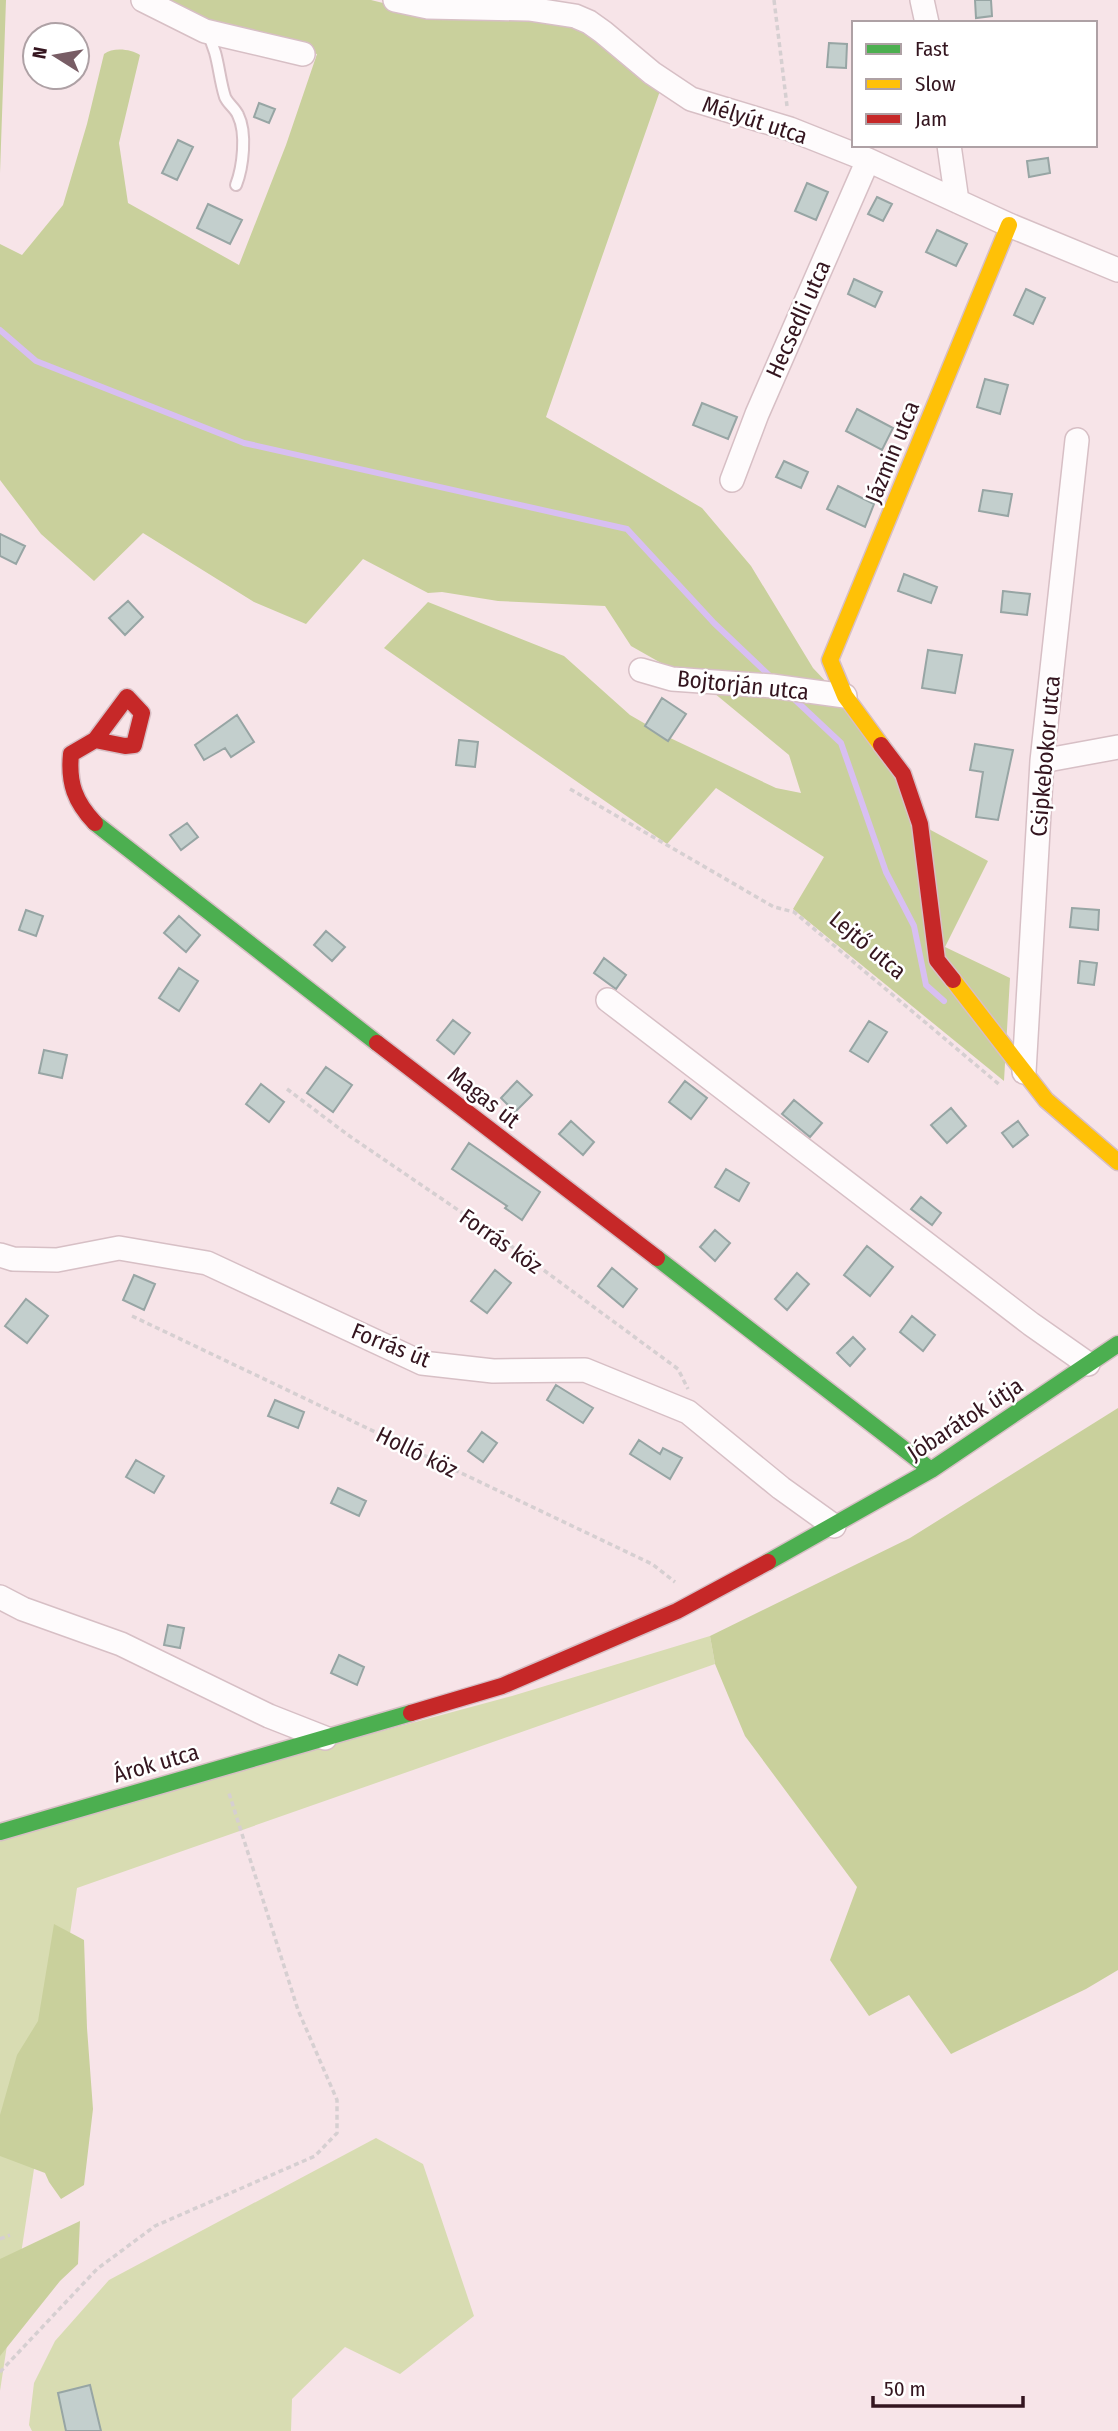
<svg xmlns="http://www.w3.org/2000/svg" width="1118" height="2431" font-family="'Fira Sans Condensed',sans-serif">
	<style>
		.green { fill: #d8dcb2 }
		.forest { fill: #c9d09c }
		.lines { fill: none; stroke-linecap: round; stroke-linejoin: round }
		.stream { stroke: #d8bff2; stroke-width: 6 }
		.building { fill: #c3cfcd; stroke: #97a5a4; stroke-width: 2 }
		.lane-casing { stroke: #d7bfc5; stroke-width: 14 }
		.street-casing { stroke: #d7bfc5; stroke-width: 26 }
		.fast-casing { stroke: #d7bfc5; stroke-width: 19 }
		.slow-casing { stroke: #d7bfc5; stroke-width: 19 }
		.jam-casing { stroke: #d7bfc5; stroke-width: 19 }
		.path { stroke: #d6cfd1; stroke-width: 3.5; stroke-dasharray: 5 3.5; stroke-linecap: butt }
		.lane { stroke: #fefbfc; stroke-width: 10 }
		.street { stroke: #fefbfc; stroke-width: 23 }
		.fast { stroke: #4caf50; stroke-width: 16 }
		.slow { stroke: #ffc107; stroke-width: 16 }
		.jam { stroke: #c62828; stroke-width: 16 }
		.labels { text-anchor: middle; stroke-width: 5; stroke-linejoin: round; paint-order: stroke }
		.street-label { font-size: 23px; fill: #34151f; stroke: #fff }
	</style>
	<rect width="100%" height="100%" fill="#f7e4e8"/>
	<path class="green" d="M710,1636l5,28 -638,224 -77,503v-557l512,-138z
		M376,2138l47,26 51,152 -74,58 -55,-27 -53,52 -1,32h-259l-3,-6 5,-42 21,-42 54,-61z"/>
	<path class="forest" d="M0,0h6l-6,173z
		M161,0h210l32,8 179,16 79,64 -115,329 156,91 49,58 62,102 84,89 30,71 61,33 -43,86 65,31 -6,103 -211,-172 31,-52 -108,-69 -49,56 -283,-196 44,-46 136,54 66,59 38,22 108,51 25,5 -12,-38 -75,-62 -83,-47 -26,-40 -107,-5 -56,-9 -14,1 -65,-34 -57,65 -52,-22 -111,-69 -49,48 -53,-47 -41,-54v-236l22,11 41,-50 24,-81 17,-70c9,-7 27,-5 36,1l-21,88 9,60 111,62 47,-120 31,-91 -90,-18z
		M1118,1408v562l-32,19 -135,65 -42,-59 -40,21 -39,-56 27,-73 -112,-151 -30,-72 -5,-28 200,-98z
		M54,1924l30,16 3,88 6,81 -9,76 -23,14 -12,-17 -4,-9 -45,-17v-41l17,-60 21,-34z
		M80,2221l-2,43 -18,17 -60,75v-97z"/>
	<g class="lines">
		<path class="stream" d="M0,330l36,31 208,82 383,86 87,94 59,56
			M791,696l50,47 45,129 28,54 12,59 18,16"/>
	</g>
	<path class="building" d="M975,0h16l1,16 -16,2z
		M829,43l18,1 -1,24 -19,-1z
		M259,103l16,6 -6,14 -15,-6z
		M178,140l15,7 -16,33 -15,-7z
		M1048,158l2,15 -21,4 -2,-16z
		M807,183l21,9 -12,28 -21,-9z
		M877,197l15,7 -9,17 -15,-7z
		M208,204l34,16 -12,24 -33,-16z
		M937,230l30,14 -11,22 -30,-14z
		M854,279l28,13 -7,15 -27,-13z
		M1026,289l19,9 -12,26 -19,-9z
		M985,379l23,6 -8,29 -23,-7z
		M702,403l35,14 -9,22 -35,-14z
		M857,409l36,19 -11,22 -36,-19z
		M784,461l24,11 -7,16 -25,-11z
		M838,486l36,18 -9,23 -38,-18z
		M983,490l29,4 -4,22 -29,-5z
		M0,534l25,12 -9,18 -16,-8z
		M904,574l33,13 -6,16 -33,-12z
		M1003,591l27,3 -3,21 -26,-3z
		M128,601l15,16 -18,18 -16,-17z
		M928,650l34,5 -7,38 -33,-5z
		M662,698l24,16 -18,27 -23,-15z
		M237,715l17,27 -23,15 -6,-9 -21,12 -9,-15z
		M459,740l19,2 -3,25 -19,-2z
		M975,744l38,6 -15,70 -22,-3 7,-45 -13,-2z
		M187,823l11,14 -17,13 -11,-15z
		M1072,908l27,2 -1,20 -28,-3z
		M26,910l17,6 -7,20 -17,-6z
		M179,916l21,19 -14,17 -22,-19z
		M326,931l19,16 -13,14 -18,-16z
		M604,958l22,17 -10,14 -22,-16z
		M1080,961l17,2 -3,22 -16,-2z
		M179,968l19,13 -19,30 -20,-13z
		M453,1020l17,13 -16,21 -17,-14z
		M869,1021l18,11 -19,30 -18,-11z
		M44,1050l23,5 -5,23 -23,-5z
		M326,1067l26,18 -19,27 -26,-19z
		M517,1081l15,14 -17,17 -14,-14z
		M685,1081l22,17 -16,21 -22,-17z
		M261,1084l23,18 -15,20 -23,-18z
		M794,1100l28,23 -12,14 -28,-23z
		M951,1108l15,18 -19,17 -16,-18z
		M571,1121l23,21 -11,13 -24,-21z
		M1018,1121l10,14 -15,12 -11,-14z
		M469,1143l71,49 -18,28 -17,-12 2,-2 -55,-37z
		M726,1169l23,14 -10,18 -24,-14z
		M921,1197l20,16 -9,12 -21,-16z
		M715,1230l15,13 -15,18 -15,-14z
		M867,1246l26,21 -23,29 -26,-21z
		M612,1268l25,21 -14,18 -25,-21z
		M495,1270l16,13 -24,30 -16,-12z
		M797,1273l12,11 -22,26 -12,-11z
		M134,1275l21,9 -11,26 -21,-10z
		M26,1299l22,17 -21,27 -22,-17z
		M912,1316l23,19 -12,16 -23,-19z
		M853,1337l12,12 -15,17 -13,-13z
		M556,1385l37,23 -10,15 -36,-23z
		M275,1400l29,12 -6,16 -30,-12z
		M482,1432l15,11 -14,19 -15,-11z
		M639,1440l21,14 3,-6 19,10 -12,21 -40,-25z
		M136,1460l28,16 -10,17 -28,-16z
		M338,1488l28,13 -7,15 -28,-13z
		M168,1625l16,3 -4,20 -16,-3z
		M339,1655l25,12 -7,18 -26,-12z
		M90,2385l11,46h-35l-8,-38z"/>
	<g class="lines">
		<defs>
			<path id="lane" d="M207,33c12,21 11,42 18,64 3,7 10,11 13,18 9,18 5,52 -2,70"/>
			<path id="street" d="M143,0l62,31 98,23
				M395,0l33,7 101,2 46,7 14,6 14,10 49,41 39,26 99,30 78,31 141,65 109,45
				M922,0l5,23
				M949,145l8,56
				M732,480l25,-66 111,-254
				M641,670l31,9 100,7 73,10
				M1042,761l76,-14
				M608,1000l423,324 57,40
				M1024,1072l18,-311 35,-321
				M0,1255l13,4 44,1 62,-12 88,15 215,100 71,8 92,-1 103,42 93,76 53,38
				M0,1597l23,12 98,35 148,72 56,22"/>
			<path id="fast" d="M95,823l282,220
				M657,1258l274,212
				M768,1562l163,-92 187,-126
				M0,1832l411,-119"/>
			<path id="slow" d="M881,745l-36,-49 -15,-36 179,-435
				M953,980l93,120 72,62"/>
			<path id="jam" d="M95,740l30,6 9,-1 8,-32 -15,-16 -32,43 -24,14c-3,29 4,48 24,69
				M881,745l22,29 17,50 17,136 16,20
				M377,1043l280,215
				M411,1713l91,-27 175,-75 91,-49"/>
		</defs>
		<use href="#lane" class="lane-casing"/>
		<use href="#street" class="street-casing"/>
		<use href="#fast" class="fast-casing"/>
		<use href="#slow" class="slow-casing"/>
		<use href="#jam" class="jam-casing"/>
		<path class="path" d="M774,0l13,106
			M570,789l204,118 20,5 207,174
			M287,1089l61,46 163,111 167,123 10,20
			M132,1316l520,248 23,18
			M0,2239l10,-4
			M0,2372l97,-103 58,-43 160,-70 22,-23v-33l-39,-90 -70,-220"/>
		<use href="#lane" class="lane"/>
		<use href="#street" class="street"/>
		<use href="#fast" class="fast"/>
		<use href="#slow" class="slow"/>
		<use href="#jam" class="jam"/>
	</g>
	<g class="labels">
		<g class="street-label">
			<text transform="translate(755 120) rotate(18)" y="8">Mélyút utca</text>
			<text transform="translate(798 319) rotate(-66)" y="8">Hecsedli utca</text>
			<text transform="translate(892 452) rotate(-68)" y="8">Jázmin utca</text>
			<text transform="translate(743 685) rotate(6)" y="8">Bojtorján utca</text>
			<text transform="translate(1045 756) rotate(-85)" y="8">Csipkebokor utca</text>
			<text transform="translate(868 945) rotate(40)" y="8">Lejtő utca</text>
			<text transform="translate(484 1097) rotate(38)" y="8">Magas út</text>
			<text transform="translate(501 1241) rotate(35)" y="8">Forrás köz</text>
			<text transform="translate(391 1345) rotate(22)" y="8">Forrás út</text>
			<text transform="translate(965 1419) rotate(-33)" y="8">Jóbarátok útja</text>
			<text transform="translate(417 1452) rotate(26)" y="8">Holló köz</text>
			<text transform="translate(156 1763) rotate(-16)" y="8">Árok utca</text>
		</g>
	</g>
	<rect x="852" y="21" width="245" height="126" fill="#ffffff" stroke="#aea1a5" stroke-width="2"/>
	<rect x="866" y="44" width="35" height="10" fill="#4caf50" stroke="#aea1a5" stroke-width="2"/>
	<text x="915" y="56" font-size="21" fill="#34151f">Fast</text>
	<rect x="866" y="79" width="35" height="10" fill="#ffc107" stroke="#aea1a5" stroke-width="2"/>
	<text x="915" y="91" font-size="21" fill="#34151f">Slow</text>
	<rect x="866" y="114" width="35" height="10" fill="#c62828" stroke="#aea1a5" stroke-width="2"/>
	<text x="915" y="126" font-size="21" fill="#34151f">Jam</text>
	<g transform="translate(56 56) rotate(281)"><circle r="33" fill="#ffffff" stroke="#aea1a5" stroke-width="2"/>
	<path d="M0-5L12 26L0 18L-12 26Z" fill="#785d65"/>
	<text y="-10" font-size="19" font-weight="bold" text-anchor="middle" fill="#34151f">N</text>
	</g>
	<path d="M873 2396v10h150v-10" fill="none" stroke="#34151f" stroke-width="3.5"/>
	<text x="884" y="2396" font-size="21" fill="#34151f" stroke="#ffffff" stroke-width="5" paint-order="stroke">50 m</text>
</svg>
